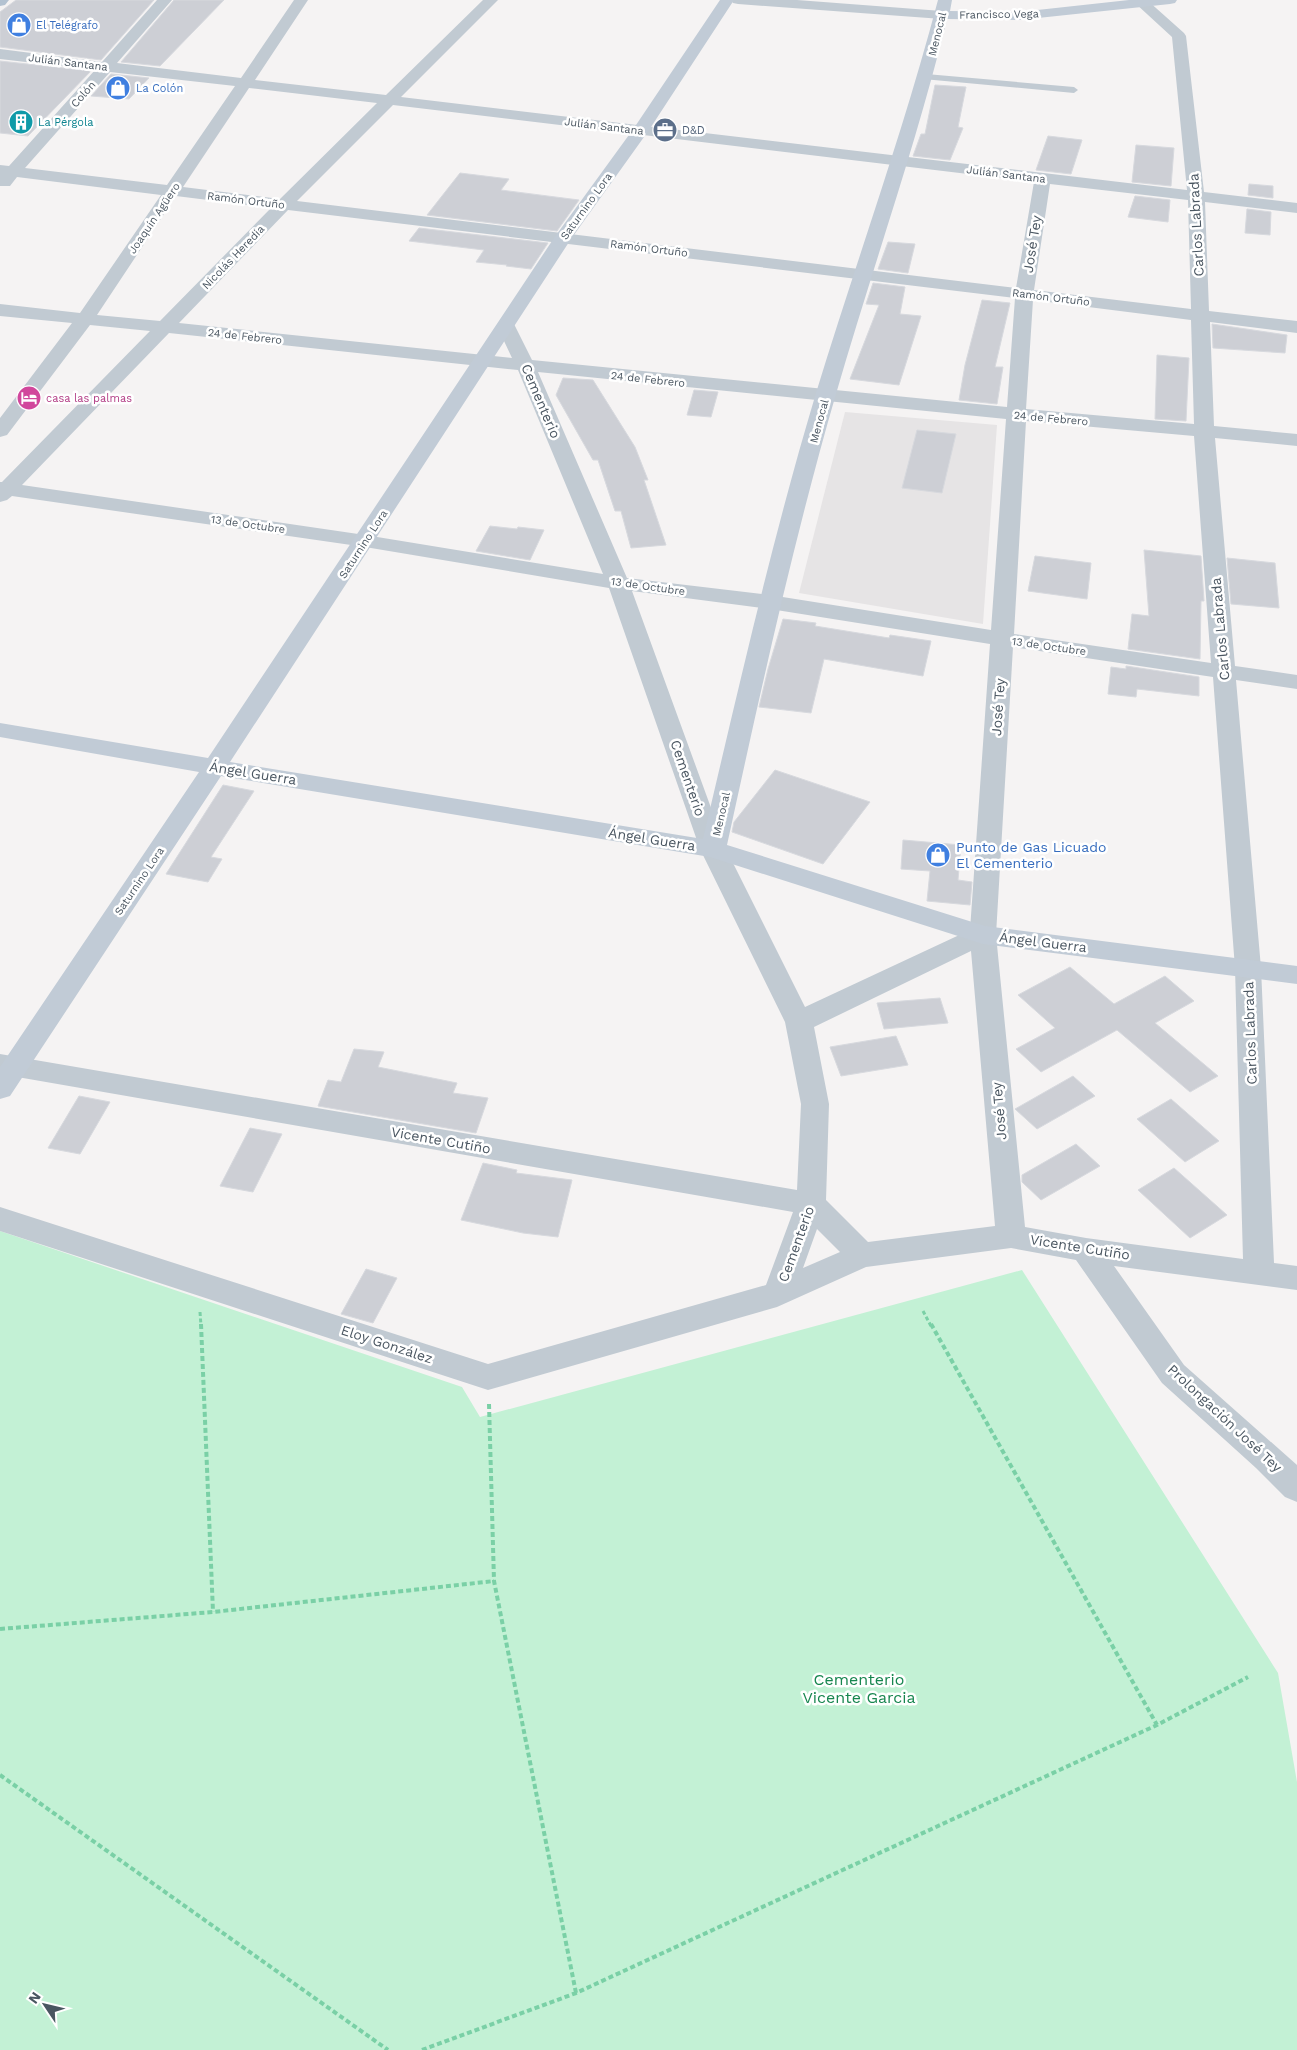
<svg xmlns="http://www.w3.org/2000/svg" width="1297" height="2050" font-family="'Work Sans',sans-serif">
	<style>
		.education { fill: #e6e4e5 }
		.green { fill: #c3f1d5 }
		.building { fill: #cdcfd5; stroke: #d7d9de }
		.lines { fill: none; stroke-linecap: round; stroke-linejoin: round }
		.path-far1 { stroke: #7ad0a6; stroke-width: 3; stroke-dasharray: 4 2.5; stroke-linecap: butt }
		.path { stroke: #7ad0a6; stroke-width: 4; stroke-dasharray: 5 3; stroke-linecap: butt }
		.lane { fill: #c1cad2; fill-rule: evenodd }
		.street { fill: #c1cad2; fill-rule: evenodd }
		.secondary { fill: #c1cbd6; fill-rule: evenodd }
		.primary { fill: #b3c2d1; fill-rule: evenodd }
		.labels { text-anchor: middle; stroke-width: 5; stroke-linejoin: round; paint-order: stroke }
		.far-street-label { font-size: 11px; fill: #4a5661; stroke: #fff }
		.far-shop-label { font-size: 11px; fill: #366cbe; stroke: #fff; text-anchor: start }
		.far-culture-label { font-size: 11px; fill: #0d838f; stroke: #fff; text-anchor: start }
		.far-service-label { font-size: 11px; fill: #4e5e75; stroke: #fff; text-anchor: start }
		.far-hotel-label { font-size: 11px; fill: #b23c85; stroke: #fff; text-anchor: start }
		.street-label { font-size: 14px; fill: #4a5661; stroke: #fff }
		.shop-label { font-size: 14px; fill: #366cbe; stroke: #fff; text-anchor: start }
		.near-park-label { font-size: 16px; fill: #17864f; stroke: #fff }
	</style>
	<rect width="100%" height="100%" fill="#f5f3f3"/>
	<path class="education" d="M845,412l152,13 -14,199 -184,-31z"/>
	<path class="green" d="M0,1231l462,156 18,30 542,-147 256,403 19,109v268h-1297z"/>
	<path class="building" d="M16,0h138l-53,60 -101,-13v-35z
		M174,0h50l-64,66 -39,-4z
		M0,61l91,10 -63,65 -28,-3z
		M111,74l38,4 -20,21 -38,-3z
		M935,85l31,2 -8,40 5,1 -13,32 -37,-4 8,-22h4z
		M1048,136l34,4 -11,34 -35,-4z
		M1136,145l38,3 -3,38 -39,-4z
		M460,173l49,6 -8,11 78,10 -22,31 -130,-16z
		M1249,184l24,2v12l-25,-3z
		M1135,196l35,4 -2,22 -40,-5z
		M1247,209l24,3 -1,23 -25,-2z
		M419,228l129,15 -17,26 -25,-3 1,-1 -31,-3 8,-12 -75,-9z
		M888,242l27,2 -7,29 -30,-4z
		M873,283l32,4 -5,27 21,2 -22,69 -49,-6 29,-74 -13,-1z
		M982,300l28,3 -15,64h8l-6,37 -38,-4 6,-35z
		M1212,324l75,11 -2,18 -72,-5z
		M1157,355l32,3 -3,63 -31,-2z
		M563,378l30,2 42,67 13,33h-4l22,65 -35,3 -10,-37h-6l-17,-51h-5l-37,-65z
		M694,390l24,2 -7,25 -24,-2z
		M917,430l39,4 -14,59 -40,-5z
		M490,526l27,3 1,-2 26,3 -14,30 -54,-9z
		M1144,550l57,6 3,45h-3l-1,58 -72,-10 4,-35 17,2z
		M1035,556l56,7 -4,36 -59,-8z
		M1227,558l48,5 4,45 -48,-4z
		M783,619l33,4 -1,3 74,12 1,-3 41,6 -8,35 -99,-17 -13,54 -52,-6 9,-38z
		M1126,666l73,11v19l-62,-7 -1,8 -28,-3 3,-27 15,2z
		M775,770l95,32 -47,62 -91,-32 2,-10z
		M223,785l31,6 -43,66 11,2 -14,23 -42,-8z
		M903,840l58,5 -3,35 14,2 -2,23 -43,-4 3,-30 -29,-2z
		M1070,967l44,37 51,-28 29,25 -39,22 63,53 -28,16 -73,-62 -76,42 -25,-23 39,-21 -37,-33z
		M940,998l8,25 -64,6 -7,-26z
		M896,1036l12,29 -67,11 -11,-29z
		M354,1049l30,3 -6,15 79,16 -4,10 35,5 -12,35 -158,-27 10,-26 13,2z
		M1073,1076l22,20 -58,33 -22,-20z
		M79,1096l31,6 -30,52 -32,-6z
		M1171,1099l48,42 -34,21 -48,-43z
		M250,1128l32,6 -29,58 -33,-6z
		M1076,1144l24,22 -59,34 -19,-18v-7z
		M483,1163l34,7 -1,3 56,7 -14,57 -35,-4 -62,-13z
		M1174,1168l53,47 -37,23 -52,-48z
		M366,1269l31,9 -24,45 -32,-9z"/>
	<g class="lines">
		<path class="path-far1" d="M923,1311l8,15
			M200,1312l1,14"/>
		<path class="path" d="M201,1324l12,288
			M931,1324l226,401
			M489,1404l5,177 82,412
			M0,1629l213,-17 281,-31
			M0,1775l388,275
			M422,2050l154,-57 581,-268 91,-48"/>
		<path class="lane" d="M926,74l148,13 4,3 -4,3 -151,-14v-4z"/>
		<path class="street" d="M157,0h15l-55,63 124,15 53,-78h14l-53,80 131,15 97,-95h15l-97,97 786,93 -15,-153 -37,-34 2,-3h10l37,33 2,3 18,156 93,11v10l-92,-11 4,109 88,10v12l-87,-11 4,104 83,8v12l-82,-8 20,228 62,9v14l-61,-9 25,288 13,295 23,3v24l-183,-24 70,99 113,100v37l-12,-5 -29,-29 -94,-85 -86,-123 -65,-12 -145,19 -89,40 -289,83 -488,-159v-24l488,157 278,-79 27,-73 -793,-138v-20l797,136 4,-86 -16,-82 -85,-173 -91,-261 -244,-41 -353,-51 -5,4 -7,2v-20h2l148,-151 -60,-6 -83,110 -7,2v-19l72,-95 -72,-7v-12l80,9 81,-118 -144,-18 -7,9h-10v-21l9,1 86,-96 -95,-11v-10l102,13zM110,72l125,14 -68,99 -142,-17zM249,88l128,15 -97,96 -97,-12zM393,105l641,77 -18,106 -719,-87zM1050,184l138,16 3,109 -157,-19zM176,196l95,12 -111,113 -63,-6zM288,210l727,88 -8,109 -475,-47 -19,-38 -7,-2 -7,2 -2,4 15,32 -333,-35zM1033,300l158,20 3,104 -168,-15zM169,333l349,37 85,204 -238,-39 -343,-50zM538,372l468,47 -15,211 -221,-35 -143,-17zM1026,421l168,15 17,227 -197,-29zM632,591l138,18 220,35 -20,286 -165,77 -79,-158zM1013,647l200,30 22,291 8,291 -157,-21 -61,-11 -29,-292zM971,951l24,275 -127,16 -42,-42 3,-96 -15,-77zM817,1229l23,23 -37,16z
			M731,0h66l145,11 5,1 2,3 -2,3 -5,1 -204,-15 -5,-1z"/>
		<path class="secondary" d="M720,0h14l-85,130 -78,109 -341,523 473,77c35,-149 69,-299 113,-446 40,-131 87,-260 122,-393h14l-2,11 69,1 110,-12h48l-2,3 -5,1 -151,16 -72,-1c-31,127 -75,250 -111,375 -43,148 -76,300 -109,451l258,81 312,40v18l-314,-40 -273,-87 -489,-81 -211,320 -10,3v-32l199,-295 -199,-35v-14l208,35 346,-520 80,-110z"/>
		<path class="primary" d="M0,0h9l-4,5 -5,1z"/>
	</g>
	<defs>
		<symbol id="shop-disc" viewBox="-11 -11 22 22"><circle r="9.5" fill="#3f7fe0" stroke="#fff"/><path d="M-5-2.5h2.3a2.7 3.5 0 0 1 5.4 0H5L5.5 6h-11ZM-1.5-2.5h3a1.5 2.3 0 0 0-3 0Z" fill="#fff"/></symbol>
		<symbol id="building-disc" viewBox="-11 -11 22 22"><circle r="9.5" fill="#0f9aa8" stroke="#fff"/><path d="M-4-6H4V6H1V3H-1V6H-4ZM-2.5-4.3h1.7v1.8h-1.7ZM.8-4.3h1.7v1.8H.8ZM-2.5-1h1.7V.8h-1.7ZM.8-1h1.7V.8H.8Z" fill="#fff"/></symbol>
		<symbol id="office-disc" viewBox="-11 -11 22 22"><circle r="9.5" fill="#5c6f8a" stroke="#fff"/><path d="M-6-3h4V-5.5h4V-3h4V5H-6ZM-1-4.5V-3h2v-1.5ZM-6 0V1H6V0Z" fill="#fff"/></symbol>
		<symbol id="hotel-disc" viewBox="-11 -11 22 22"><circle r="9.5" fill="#d1479c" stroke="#fff"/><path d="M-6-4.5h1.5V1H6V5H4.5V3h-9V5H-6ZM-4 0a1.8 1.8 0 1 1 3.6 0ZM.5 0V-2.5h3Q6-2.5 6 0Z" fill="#fff"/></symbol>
	</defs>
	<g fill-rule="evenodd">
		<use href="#shop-disc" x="5" y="11" width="28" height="28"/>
		<use href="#shop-disc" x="104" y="74" width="28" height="28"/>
		<use href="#building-disc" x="7" y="108" width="28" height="28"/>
		<use href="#office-disc" x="651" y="116" width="28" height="28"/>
		<use href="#hotel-disc" x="15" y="384" width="28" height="28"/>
		<use href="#shop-disc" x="924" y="841" width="28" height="28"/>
	</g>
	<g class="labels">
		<g class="far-street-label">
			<text transform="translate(999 14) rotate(-1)" y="4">Francisco Vega</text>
			<text transform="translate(937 34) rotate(-76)" y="4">Menocal</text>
			<text transform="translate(68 62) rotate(7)" y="4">Julián Santana</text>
			<text transform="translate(83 94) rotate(-48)" y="4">Colón</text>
			<text transform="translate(604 126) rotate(7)" y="4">Julián Santana</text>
			<text transform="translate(1006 174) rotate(7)" y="4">Julián Santana</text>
			<text transform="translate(246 200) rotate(7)" y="4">Ramón Ortuño</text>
			<text transform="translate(586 206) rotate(-54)" y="4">Saturnino Lora</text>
			<text transform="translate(154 218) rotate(-56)" y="4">Joaquín Agüero</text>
			<text transform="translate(649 248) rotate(7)" y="4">Ramón Ortuño</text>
			<text transform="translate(233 257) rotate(-46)" y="4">Nicolás Heredia</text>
			<text transform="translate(1051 297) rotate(7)" y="4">Ramón Ortuño</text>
			<text transform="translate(245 336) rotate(6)" y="4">24 de Febrero</text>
			<text transform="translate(648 379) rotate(6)" y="4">24 de Febrero</text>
			<text transform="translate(1051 418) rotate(5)" y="4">24 de Febrero</text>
			<text transform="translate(819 421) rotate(-75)" y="4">Menocal</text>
			<text transform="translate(248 524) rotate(8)" y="4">13 de Octubre</text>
			<text transform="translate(363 544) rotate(-57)" y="4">Saturnino Lora</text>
			<text transform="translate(648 586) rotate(8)" y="4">13 de Octubre</text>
			<text transform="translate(1049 646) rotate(8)" y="4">13 de Octubre</text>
			<text transform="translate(721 814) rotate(-77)" y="4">Menocal</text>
			<text transform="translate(139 881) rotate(-56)" y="4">Saturnino Lora</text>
		</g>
		<g class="far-shop-label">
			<text x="36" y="29">El Telégrafo</text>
			<text x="136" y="92">La Colón</text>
		</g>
		<g class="far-culture-label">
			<text x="38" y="126">La Pérgola</text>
		</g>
		<g class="far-service-label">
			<text x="682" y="134">D&amp;D</text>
		</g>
		<g class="far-hotel-label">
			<text x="46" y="402">casa las palmas</text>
		</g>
		<g class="street-label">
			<text transform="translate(1196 225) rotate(-93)" y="5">Carlos Labrada</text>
			<text transform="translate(1032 244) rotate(-81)" y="5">José Tey</text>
			<text transform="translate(541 401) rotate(67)" y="5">Cementerio</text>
			<text transform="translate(1220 629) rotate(-95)" y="5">Carlos Labrada</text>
			<text transform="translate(998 707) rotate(-86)" y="5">José Tey</text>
			<text transform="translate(253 773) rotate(9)" y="5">Ángel Guerra</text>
			<text transform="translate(688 778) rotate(71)" y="5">Cementerio</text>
			<text transform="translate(652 839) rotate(9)" y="5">Ángel Guerra</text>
			<text transform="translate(1043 942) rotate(7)" y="5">Ángel Guerra</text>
			<text transform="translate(1250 1033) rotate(-92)" y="5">Carlos Labrada</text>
			<text transform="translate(999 1111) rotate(-95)" y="5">José Tey</text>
			<text transform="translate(441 1140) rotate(10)" y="5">Vicente Cutiño</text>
			<text transform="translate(796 1244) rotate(-70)" y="5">Cementerio</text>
			<text transform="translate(1080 1247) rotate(9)" y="5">Vicente Cutiño</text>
			<text transform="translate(387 1344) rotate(18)" y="5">Eloy González</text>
			<text transform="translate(1225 1418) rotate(43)" y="5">Prolongación José Tey</text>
		</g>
		<g class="shop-label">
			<text x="956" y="852">Punto de Gas Licuado<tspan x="956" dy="16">El Cementerio</tspan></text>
		</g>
		<g class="near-park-label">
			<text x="859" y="1685">Cementerio<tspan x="859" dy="18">Vicente Garcia</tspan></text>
		</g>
	</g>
	<g transform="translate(45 2005) rotate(305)" stroke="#ffffff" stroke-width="4" paint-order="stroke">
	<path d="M0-4L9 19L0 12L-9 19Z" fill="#4a5661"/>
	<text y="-8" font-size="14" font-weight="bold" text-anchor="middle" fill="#4a5661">N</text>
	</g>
</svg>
